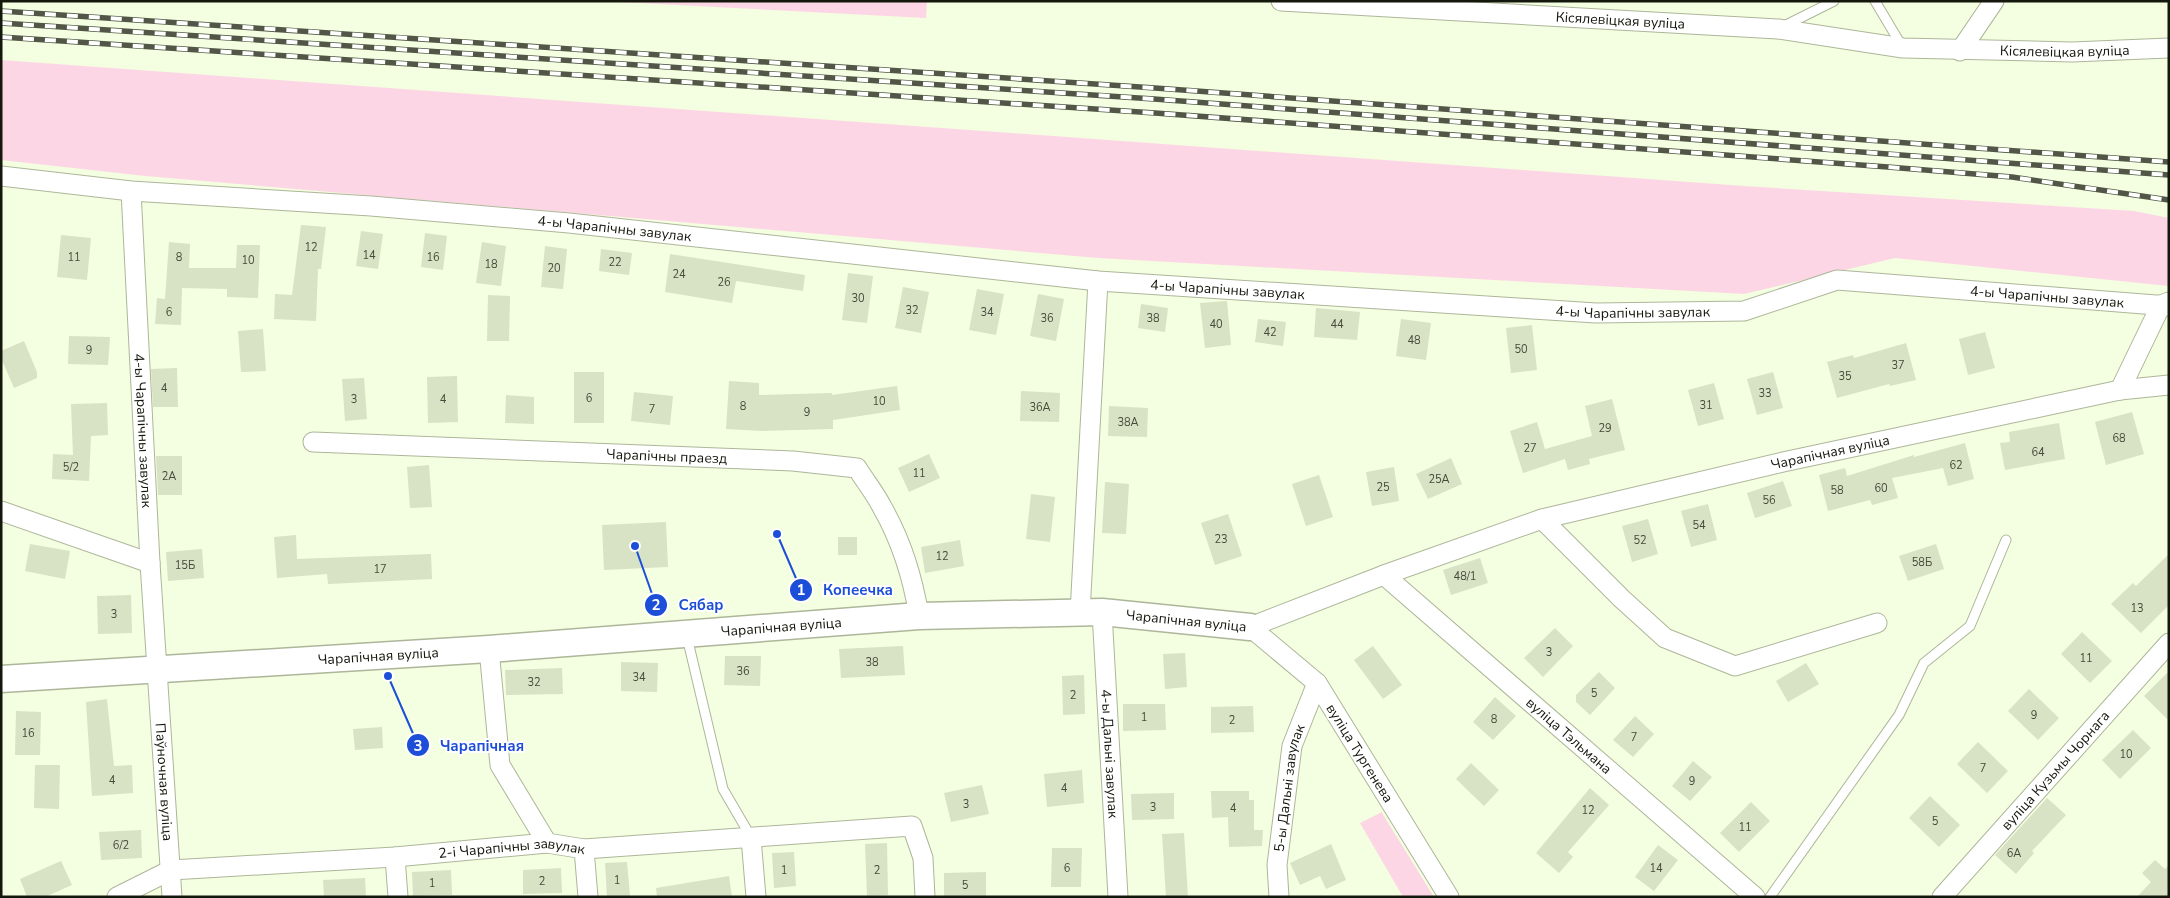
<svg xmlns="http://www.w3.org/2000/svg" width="2170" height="898" font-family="'Nunito Sans',sans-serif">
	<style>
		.green { fill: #fdd6e6 }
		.building { fill: #d8e2c4 }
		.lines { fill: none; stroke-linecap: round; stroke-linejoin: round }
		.lane-casing { stroke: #adb69a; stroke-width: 11 }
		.street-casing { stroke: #adb69a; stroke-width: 21 }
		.secondary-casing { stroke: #adb69a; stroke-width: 29 }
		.lane { stroke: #fff; stroke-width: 9 }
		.street { stroke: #fff; stroke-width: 19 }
		.secondary { stroke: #fff; stroke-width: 26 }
		.rail-casing { stroke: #515646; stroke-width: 5.5 }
		.rail { stroke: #fff; stroke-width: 4; stroke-dasharray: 11; stroke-linecap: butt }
		.labels { text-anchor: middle; stroke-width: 4; stroke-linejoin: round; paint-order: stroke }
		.number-label { font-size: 11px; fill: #454a3a }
		.street-label { font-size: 14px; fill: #14170c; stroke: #fff }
		.leader { fill: none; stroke: #1d4ed8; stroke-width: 2 }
		.callout-dot { fill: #1d4ed8; stroke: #fff; stroke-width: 2 }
		.mark-label { font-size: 15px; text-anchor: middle; font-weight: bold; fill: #fff }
		.callout-label { font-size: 15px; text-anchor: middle; font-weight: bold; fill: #1d4ed8; stroke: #fff; stroke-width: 4; stroke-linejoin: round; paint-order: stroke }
	</style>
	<rect width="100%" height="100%" fill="#f4fee0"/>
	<path class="green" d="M600,1h327l-1,17z
		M1,60l1743,126 390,25 35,7v68l-274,-28 -151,36 -646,-36 -953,-82 -144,-16z
		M1382,812v1l52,84h-31l-43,-74z"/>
	<path class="building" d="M301,225l25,2 -5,42h-3l-2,52 -42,-2 1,-25 17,1z
		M361,231l22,3 -5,35 -22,-3z
		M425,233l22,3 -4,34 -22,-3z
		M61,235l30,3 -4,42 -30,-3z
		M169,242l21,2 -1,24h47l1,-23h23l-2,53 -31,-1v-8l-45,-1 -1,37 -26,-1 2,-26 8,1z
		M482,242l24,4 -5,40 -25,-3z
		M545,246l22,3 -4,40 -22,-2z
		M601,249l31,4 -3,22 -30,-4z
		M670,254l135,21 -2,16 -67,-10 -4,22 -67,-11z
		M848,273l25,3 -6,47 -25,-3z
		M903,287l26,5 -8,41 -26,-5z
		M977,289l27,5 -8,41 -27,-5z
		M1038,294l26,5 -8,42 -26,-5z
		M488,295l22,1 -1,45h-22z
		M1227,301l4,44 -26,3 -5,-45z
		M1141,304l27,4 -3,24 -27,-4z
		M1316,308l44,4 -3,28 -43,-3z
		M1258,319l28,3 -3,24 -28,-4z
		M1401,319l30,4 -5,37 -30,-4z
		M1532,325l5,45 -26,3 -5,-45z
		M263,329l3,42 -25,1 -3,-41z
		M1985,332l10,36 -27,7 -9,-36z
		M69,336l41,1 -2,28 -40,-1z
		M24,341l13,31v6l-23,10 -13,-30v-7z
		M1906,343l10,37 -26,6 -1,-2 -52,14 -10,-36 26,-7 1,3z
		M177,368l1,39h-25l-2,-38z
		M574,372h30v51h-30z
		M1773,372l10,36 -26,7 -10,-36z
		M457,376l1,46 -30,1 -1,-46z
		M364,378l3,41 -22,2 -3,-42z
		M729,381l30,2v12l73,-2v2l65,-9 3,24 -67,10v9l-71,2 -36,-2z
		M1714,383l10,36 -26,7 -10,-36z
		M1021,391l39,2 -1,29 -39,-1z
		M634,392l39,4 -3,29 -39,-4z
		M506,395l28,2v27l-29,-1z
		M1612,399l13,51 -36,9 1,5 -22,6 -3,-11 -42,14 -13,-42 27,-9 8,27 47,-13 -7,-30z
		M107,403l1,32 -17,1 -2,45 -37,-2 1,-25 20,1 -2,-51z
		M1109,406l39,2 -1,29 -39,-1z
		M2132,412l12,42 -38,11 -11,-43z
		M2059,423l6,36 -60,11 -5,-27 10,-1 -1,-10z
		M1965,443l9,36 -26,7 -5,-18 -51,10 6,20 -26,7 -2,-5 -42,11 -9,-36 26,-7 2,8 67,-21v2z
		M929,454l11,24 -31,14 -11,-24z
		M156,456h26v39h-24z
		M1451,458l11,26 -34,15 -12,-25z
		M429,465l3,42 -22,1 -3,-41z
		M1394,467l5,34 -27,5 -6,-34z
		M1319,475l14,42 -27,9 -14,-42z
		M1783,481l9,25 -37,12 -8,-25z
		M1105,482l24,2 -3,50 -24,-1z
		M1031,494l24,3 -5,45 -24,-3z
		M1708,504l9,36 -26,7 -10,-36z
		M1228,514l14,42 -27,9 -14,-42z
		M1648,519l10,35 -26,8 -10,-36z
		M666,522l2,45 -64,3 -2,-45z
		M296,535l1,24 134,-5 1,25 -104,5 -1,-10 -50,4 -3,-41z
		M838,537h19v18h-19z
		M960,540l4,26 -39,7 -4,-26z
		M30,544l40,7 -5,28 -40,-8z
		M1936,544l8,25 -36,12 -9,-25z
		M202,549l2,29 -36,3 -2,-29z
		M2169,554v51l-28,28 -30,-29 22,-21 3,3z
		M1480,558l8,25 -37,12 -8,-25z
		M131,595l1,38 -34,1 -1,-38z
		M1555,628l18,18 -30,31 -19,-19z
		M2082,632l30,29 -22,22 -29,-29z
		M903,646l2,29 -64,3 -2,-29z
		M1373,646l29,39 -19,14 -29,-39z
		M1185,653l2,34 -22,2 -2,-35z
		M725,656h36l-1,30 -36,-1z
		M621,662l37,1 -1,29 -36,-1z
		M1806,663l13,21 -31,18 -12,-21z
		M562,668l1,26 -57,1 -1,-25z
		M2169,671v50l-25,-25z
		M1599,672l16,16 -25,27 -14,-13v-7z
		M1084,675l1,39 -22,1 -1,-39z
		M2029,689l30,29 -21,22 -30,-29z
		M1495,697l21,19 -23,24 -20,-18z
		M107,699l7,67 18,-1 1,28 -41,3 -6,-94z
		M1123,704h42l1,26 -43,1z
		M1253,706l1,26 -43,1v-26z
		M16,711l25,1 -1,43h-25z
		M1635,716l19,18 -21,23 -20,-17z
		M382,727l1,21 -28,2 -2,-21z
		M2133,730l18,18 -31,31 -18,-19z
		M1978,742l30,29 -21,22 -30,-29z
		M1693,761l19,16 -22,24 -18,-15z
		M1471,763l28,27 -15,16 -28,-27z
		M35,765h25l-1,44 -25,-1z
		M1082,770l2,33 -37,4 -3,-33z
		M982,785l7,29 -38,8 -7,-29z
		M1590,788l19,17 -41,47 5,5 -14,16 -23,-20z
		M1211,791h38v9h5v30h9l-1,16 -33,1 -1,-30 -16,1z
		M1174,793v26l-42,1 -1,-26z
		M1930,796l30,29 -21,22 -30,-29z
		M2047,798l19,17 -34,36 2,2 -18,21 -21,-19z
		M1751,802l19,19 -31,31 -19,-19z
		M141,830l1,28 -41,2 -2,-28z
		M1184,833l4,64h-22l-4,-63z
		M887,843l1,52 -21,1 -2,-52z
		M1331,844l15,36 -20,9 -6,-13 -20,9 -10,-22z
		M1658,845l20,15 -24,31 -19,-14z
		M1052,848h30l-1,39h-30z
		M794,852l2,34 -22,2 -2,-35z
		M2155,860l10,9 4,-4v32h-32l14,-15 -9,-9z
		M61,861l11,24 -27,12h-18l-7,-18z
		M627,862l3,34 -23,1 -2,-34z
		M561,868l1,25 -39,1v-24z
		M451,870l1,25 -39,1 -1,-24z
		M986,872v25h-42v-24z
		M729,876l3,21h-75l-1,-9z
		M365,878l1,19h-42l-1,-17z"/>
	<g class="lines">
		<defs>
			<path id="lane" d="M1875,1l28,47
				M1782,27l52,-26
				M687,637l36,152 28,48
				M1770,897l129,-182 25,-52 46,-37 36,-86"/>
			<g id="street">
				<path id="s1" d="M1281,1l497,28 125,19 169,4 97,-4"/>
				<path d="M1960,51l34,-50"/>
				<path id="s2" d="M1,176l130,15 240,15 198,17 529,58 498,32 148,-2 93,-31 332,26"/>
				<path id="s3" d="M131,191l19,372 22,334"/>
				<path d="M2120,390l41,-85 8,-3"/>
				<path id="s4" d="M313,442l480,19 64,7c8,13 18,25 25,39 19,33 31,72 37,109"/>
				<path d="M1,511l149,52"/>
				<path d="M1542,519l80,80 43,39 70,28 142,-43"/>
				<path id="s5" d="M1384,575l371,322"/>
				<path id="s6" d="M1102,612l16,285"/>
				<path d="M1080,613l18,-332"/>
				<path d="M489,649l11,116 47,78"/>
				<path d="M751,838l5,59"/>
				<path d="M584,849l4,48"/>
				<path d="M395,857l3,40"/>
				<path id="s7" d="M117,897l54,-27 224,-13 152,-14 37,6 328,-23 11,32 2,39"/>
				<path id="s8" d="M1279,897l-2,-32 15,-119 25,-63"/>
				<path id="s9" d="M1449,897l-132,-214 -67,-56 134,-52 158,-56 241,-57 337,-72 49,-5"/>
				<path id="s10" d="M1942,897l227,-254"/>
			</g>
			<g id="secondary">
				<path id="s11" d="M1,679l488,-30 430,-33 183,-4 148,15"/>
			</g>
		</defs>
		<use href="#lane" class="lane-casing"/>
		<use href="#street" class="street-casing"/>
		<use href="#secondary" class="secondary-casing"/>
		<use href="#lane" class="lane"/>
		<use href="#street" class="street"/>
		<use href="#secondary" class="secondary"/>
		<defs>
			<path id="rail" d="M1,11l1154,77 1014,74
				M1,23l1153,76 1015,76
				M1,37l1154,76 733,54 124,10 157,23"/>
		</defs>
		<use href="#rail" class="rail-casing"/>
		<use href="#rail" class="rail"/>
	</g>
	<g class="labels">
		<g class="number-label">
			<text x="311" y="251">12</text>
			<text x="369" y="259">14</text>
			<text x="74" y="261">11</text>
			<text x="179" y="261">8</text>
			<text x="433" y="261">16</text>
			<text x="248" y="264">10</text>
			<text x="615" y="266">22</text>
			<text x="491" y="268">18</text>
			<text x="554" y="272">20</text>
			<text x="679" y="278">24</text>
			<text x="724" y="286">26</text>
			<text x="858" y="302">30</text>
			<text x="912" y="314">32</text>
			<text x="169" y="316">6</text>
			<text x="987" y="316">34</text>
			<text x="1047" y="322">36</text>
			<text x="1153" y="322">38</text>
			<text x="1216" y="328">40</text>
			<text x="1337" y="328">44</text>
			<text x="1270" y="336">42</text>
			<text x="1414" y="344">48</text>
			<text x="1521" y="353">50</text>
			<text x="89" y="354">9</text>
			<text x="1898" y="369">37</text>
			<text x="1845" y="380">35</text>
			<text x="164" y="392">4</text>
			<text x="1765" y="397">33</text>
			<text x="589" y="402">6</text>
			<text x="354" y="403">3</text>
			<text x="443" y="403">4</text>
			<text x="879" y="405">10</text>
			<text x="1706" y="409">31</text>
			<text x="743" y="410">8</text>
			<text x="1040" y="411">36А</text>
			<text x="652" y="413">7</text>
			<text x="807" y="416">9</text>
			<text x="1128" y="426">38А</text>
			<text x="1605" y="432">29</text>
			<text x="2119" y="442">68</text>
			<text x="1530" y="452">27</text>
			<text x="2038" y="456">64</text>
			<text x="1956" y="469">62</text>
			<text x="71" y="471">5/2</text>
			<text x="919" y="477">11</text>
			<text x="169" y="480">2А</text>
			<text x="1439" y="483">25А</text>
			<text x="1383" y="491">25</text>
			<text x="1881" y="492">60</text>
			<text x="1837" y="494">58</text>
			<text x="1769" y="504">56</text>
			<text x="1699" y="529">54</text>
			<text x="1221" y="543">23</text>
			<text x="1640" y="544">52</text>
			<text x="942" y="560">12</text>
			<text x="1922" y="566">58Б</text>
			<text x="185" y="569">15Б</text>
			<text x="380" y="573">17</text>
			<text x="1465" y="580">48/1</text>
			<text x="2137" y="612">13</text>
			<text x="114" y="618">3</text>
			<text x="1549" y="656">3</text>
			<text x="2086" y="662">11</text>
			<text x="872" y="666">38</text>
			<text x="743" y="675">36</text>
			<text x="639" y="681">34</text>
			<text x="534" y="686">32</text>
			<text x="1594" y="697">5</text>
			<text x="1073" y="699">2</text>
			<text x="2034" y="719">9</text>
			<text x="1144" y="721">1</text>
			<text x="1494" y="723">8</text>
			<text x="1232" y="724">2</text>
			<text x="28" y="737">16</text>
			<text x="1634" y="741">7</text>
			<text x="2126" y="758">10</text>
			<text x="1983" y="772">7</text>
			<text x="112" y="784">4</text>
			<text x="1692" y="785">9</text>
			<text x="1064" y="792">4</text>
			<text x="966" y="808">3</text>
			<text x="1153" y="811">3</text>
			<text x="1233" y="812">4</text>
			<text x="1588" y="814">12</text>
			<text x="1935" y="825">5</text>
			<text x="1745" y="831">11</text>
			<text x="121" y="849">6/2</text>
			<text x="2014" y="857">6А</text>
			<text x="1067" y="872">6</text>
			<text x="1656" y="872">14</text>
			<text x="784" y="874">1</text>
			<text x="877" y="874">2</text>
			<text x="617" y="884">1</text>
			<text x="542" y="885">2</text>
			<text x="432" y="887">1</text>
			<text x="965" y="889">5</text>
		</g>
		<g class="street-label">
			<text dy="5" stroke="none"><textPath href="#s1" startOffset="340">Кісялевіцкая вуліца</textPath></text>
			<text dy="5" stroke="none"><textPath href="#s1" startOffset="786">Кісялевіцкая вуліца</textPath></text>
			<text dy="5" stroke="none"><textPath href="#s2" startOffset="616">4-ы Чарапічны завулак</textPath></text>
			<text dy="5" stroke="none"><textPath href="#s2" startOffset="1232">4-ы Чарапічны завулак</textPath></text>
			<text dy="5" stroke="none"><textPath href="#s2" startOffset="2058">4-ы Чарапічны завулак</textPath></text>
			<text dy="5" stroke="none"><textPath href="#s2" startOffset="1638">4-ы Чарапічны завулак</textPath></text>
			<text dy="5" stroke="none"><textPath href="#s3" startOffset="240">4-ы Чарапічны завулак</textPath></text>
			<text dy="5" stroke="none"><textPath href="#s9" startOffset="946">Чарапічная вуліца</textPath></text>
			<text dy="5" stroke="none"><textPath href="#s4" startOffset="354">Чарапічны праезд</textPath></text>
			<text dy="5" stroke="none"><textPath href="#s11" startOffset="1188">Чарапічная вуліца</textPath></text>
			<text dy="5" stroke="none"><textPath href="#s11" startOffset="782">Чарапічная вуліца</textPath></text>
			<text dy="5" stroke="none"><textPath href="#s11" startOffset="378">Чарапічная вуліца</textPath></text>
			<text dy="5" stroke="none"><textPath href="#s5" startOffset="245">вуліца Тэльмана</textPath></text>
			<text transform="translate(1360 753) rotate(58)" y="5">вуліца Тургенева</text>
			<text dy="5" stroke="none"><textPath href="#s6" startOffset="142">4-ы Дальні завулак</textPath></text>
			<text dy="5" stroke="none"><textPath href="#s10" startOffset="170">вуліца Кузьмы Чорнага</textPath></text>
			<text dy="5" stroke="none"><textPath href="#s3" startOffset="592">Паўночная вуліца</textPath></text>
			<text dy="5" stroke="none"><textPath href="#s8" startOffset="110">5-ы Дальні завулак</textPath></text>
			<text dy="5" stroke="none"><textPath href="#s7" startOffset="402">2-і Чарапічны завулак</textPath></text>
		</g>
	</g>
	<path class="leader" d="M777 534L801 590M635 546L656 605M388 676L418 745"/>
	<g class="callout-dot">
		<circle cx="777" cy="534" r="5"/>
		<circle cx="635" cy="546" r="5"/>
		<circle cx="388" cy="676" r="5"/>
		<circle cx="801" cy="590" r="12"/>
		<circle cx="656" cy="605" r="12"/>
		<circle cx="418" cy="745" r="12"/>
	</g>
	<g class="mark-label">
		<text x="801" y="595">1</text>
		<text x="656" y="610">2</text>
		<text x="418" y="751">3</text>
	</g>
	<g class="callout-label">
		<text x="858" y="595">Копеечка</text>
		<text x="701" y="610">Сябар</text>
		<text x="482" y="751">Чарапічная</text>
	</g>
	<rect width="2170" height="898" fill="none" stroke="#14170c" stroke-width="5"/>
</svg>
